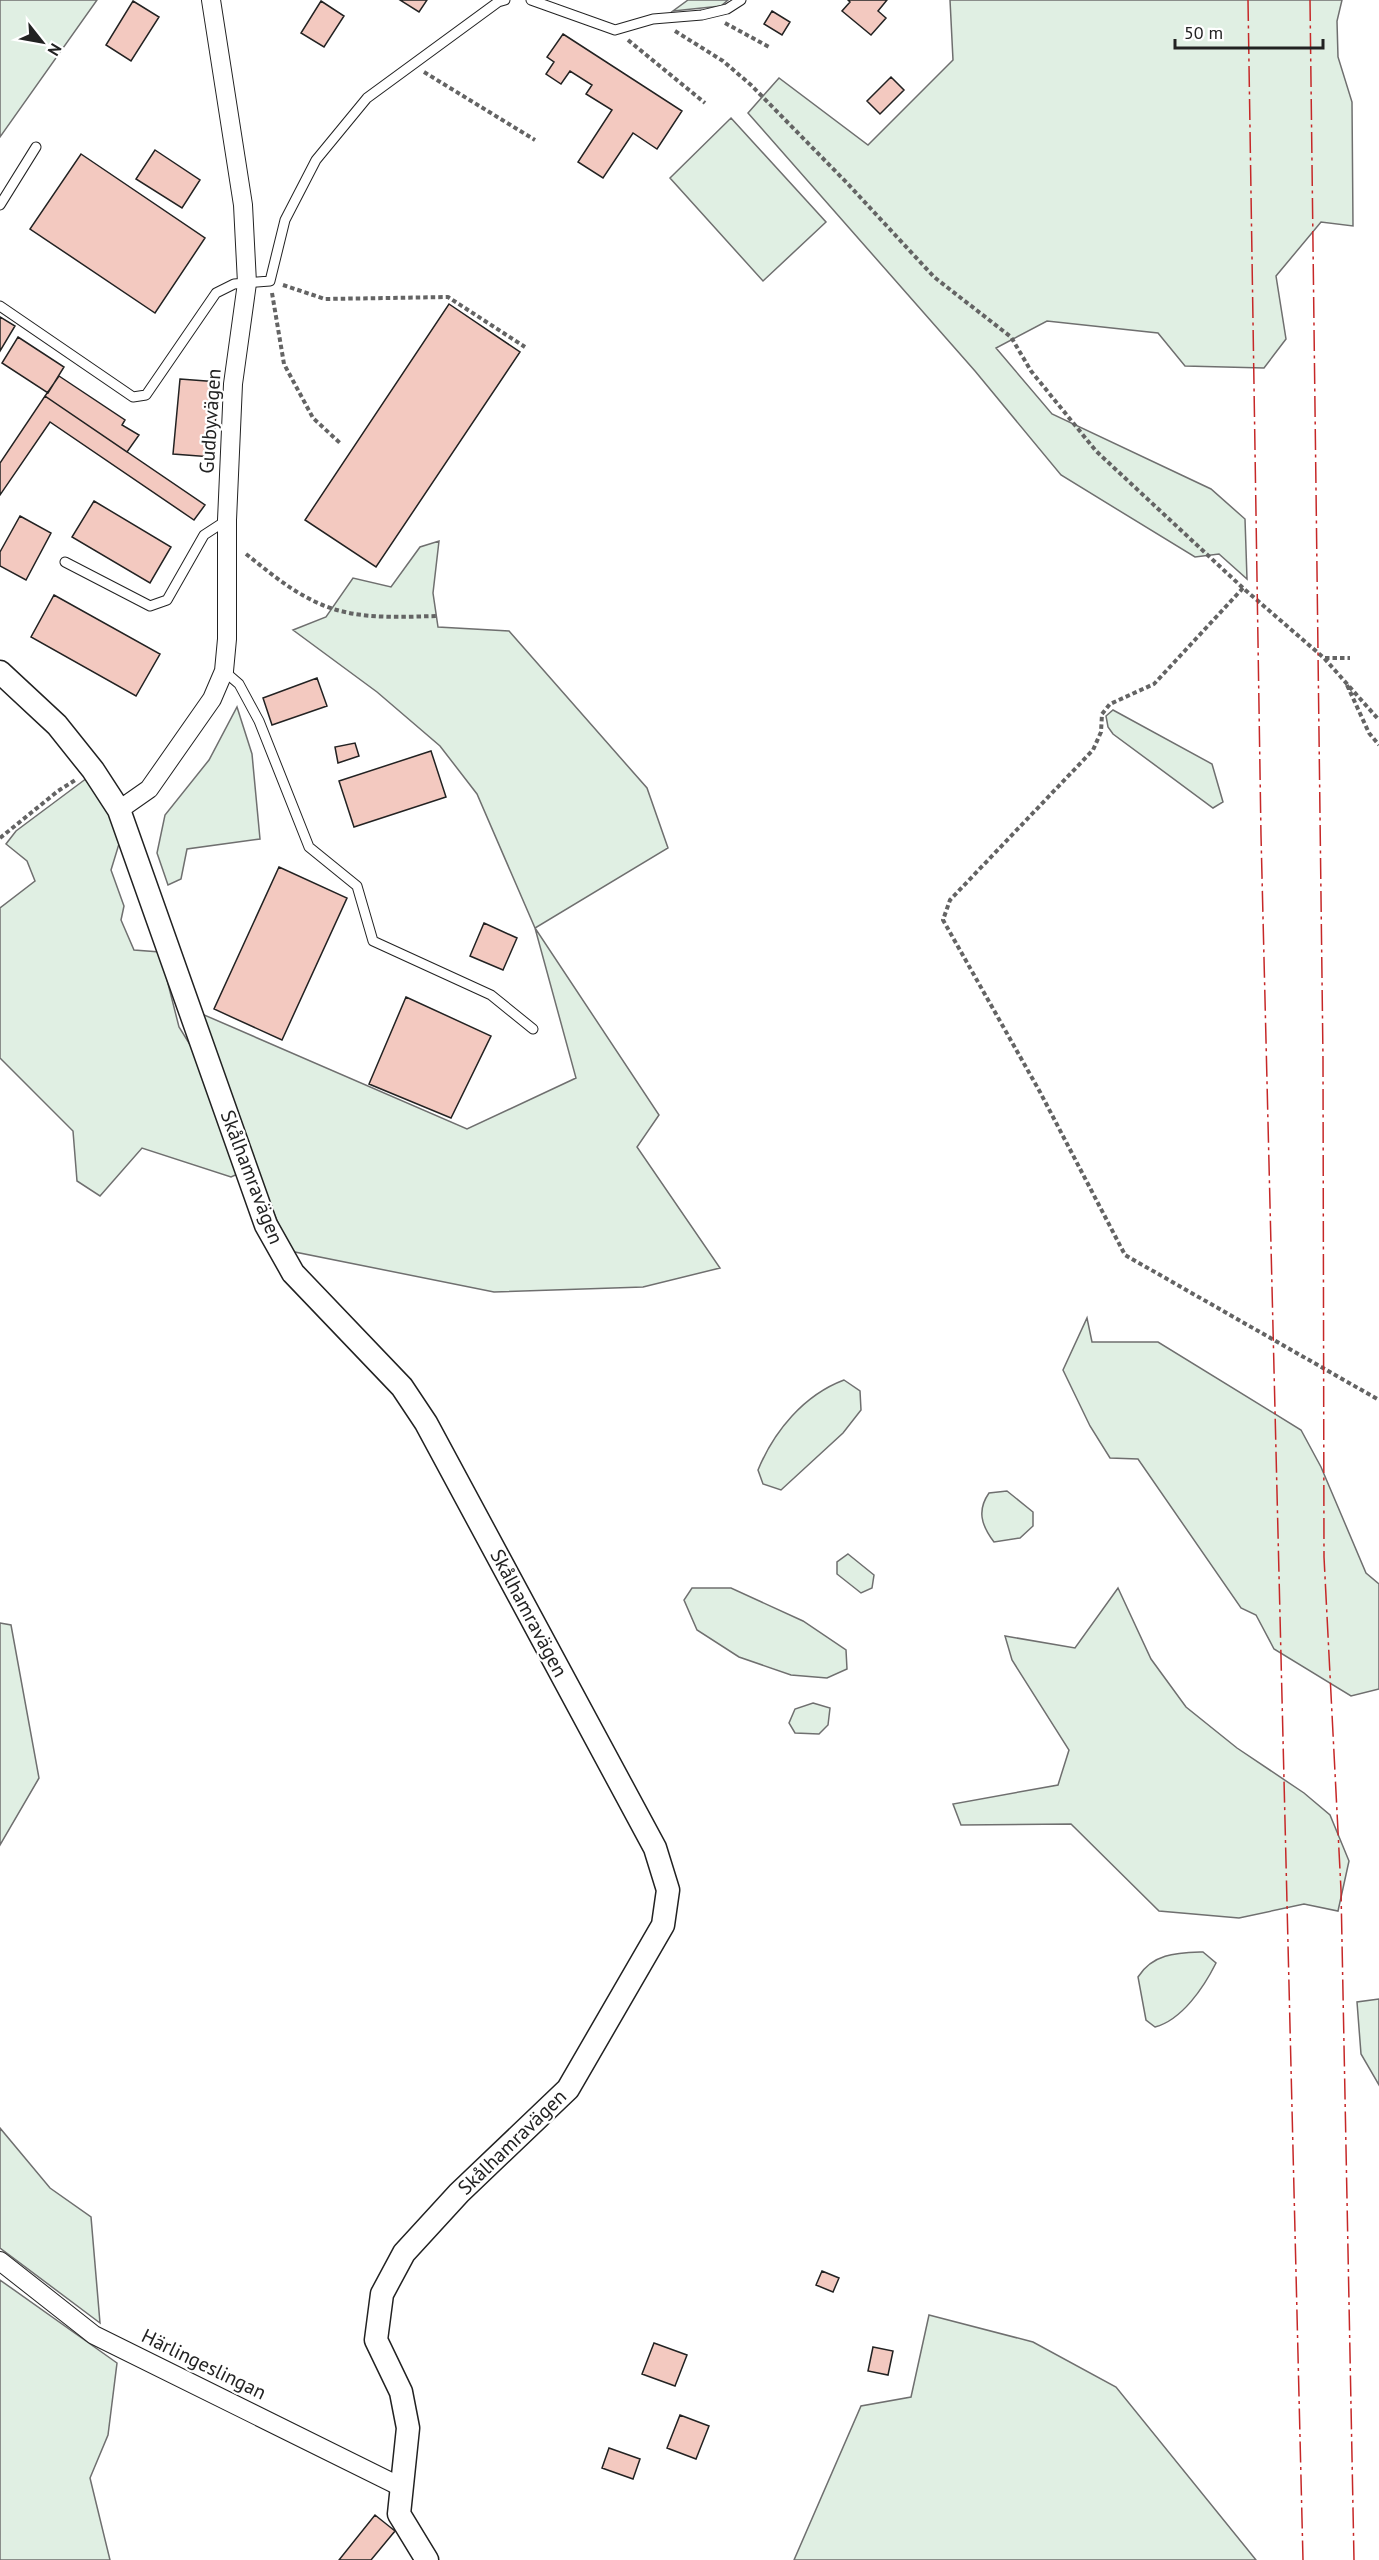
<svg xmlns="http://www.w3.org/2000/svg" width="1379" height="2560" font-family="'PT Sans',sans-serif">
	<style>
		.green { fill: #e0efe3; stroke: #6f6f6f; stroke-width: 1.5 }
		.building { fill: #f3c9c0; stroke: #222; stroke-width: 1.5 }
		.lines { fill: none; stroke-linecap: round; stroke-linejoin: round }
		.service-casing { stroke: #222; stroke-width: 11 }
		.minor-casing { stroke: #222; stroke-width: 20 }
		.tertiary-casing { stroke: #222; stroke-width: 25 }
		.path { stroke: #646464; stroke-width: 4; stroke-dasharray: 4.5 3; stroke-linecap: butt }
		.service { stroke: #fff; stroke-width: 9 }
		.minor { stroke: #fff; stroke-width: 18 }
		.tertiary { stroke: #fff; stroke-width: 22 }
		.power { stroke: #c62828; stroke-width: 1.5; stroke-dasharray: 21 4.5 3 4.5; stroke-linecap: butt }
		.labels { text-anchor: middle; stroke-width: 4.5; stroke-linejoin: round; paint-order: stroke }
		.street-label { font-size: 20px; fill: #222; stroke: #fff }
	</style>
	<rect width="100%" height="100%" fill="#fff"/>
	<path class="green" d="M0,0h97l-97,137z
		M688,0h40l-7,6 -48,5z
		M950,0h392l-5,21 1,36 14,45 1,124 -32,-4 -45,54 10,63 -22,29 -79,-2 -27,-33 -111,-12 -51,27 56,66 159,75 34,30 2,60 -28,-25 -24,3 -134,-82 -86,-104 -227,-258 31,-35 89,67 85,-85z
		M731,118l95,104 -63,59 -93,-103z
		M439,541l-6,52 5,34 71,4 138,157 21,60 -133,80 124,187 -22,32 83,121 -77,19 -149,5 -204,-41 -37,-87 -51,-150 265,115 109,-51 -41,-150 -58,-134 -37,-48 -63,-54 -84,-62 33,-13 27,-39 38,9 29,-40z
		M237,707l15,47 8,85 -73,10 -6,30 -13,6 -11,-32 8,-38 44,-55z
		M1113,710l99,54 11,38 -10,6 -100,-74 -5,-7 -2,-11z
		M87,778l31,52 1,14 -8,26 13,36 -3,14 13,30 26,2 19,75 23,37 38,109 -9,4 -89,-29 -42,48 -23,-15 -4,-50 -73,-73v-150l35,-27 -8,-20 -21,-17 10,-13z
		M1087,1318l5,24h66l143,88 20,37 45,106 13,11v105l-28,7 -77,-47 -18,-34 -15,-7 -103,-149 -28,-1 -20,-32 -27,-56z
		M844,1380l16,11 1,19 -18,23 -62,57 -18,-6 -5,-14c16,-39 46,-75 86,-90z
		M1007,1491l26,21v14l-13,12 -26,4c-13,-17 -17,-32 -5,-49z
		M848,1554l26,21 -2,13 -11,5 -24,-19v-12z
		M692,1588h39l72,33 43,29 1,19 -20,9 -36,-3 -52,-18 -42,-27 -13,-30z
		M1118,1588l33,71 35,48 51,41 67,45 26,22 19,46 -11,50 -34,-7 -65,14 -80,-7 -88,-87 -110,1 -8,-21 105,-19 11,-35 -57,-90 -7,-24 70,12z
		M0,1623l11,2 28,153 -39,67z
		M813,1703l17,5 -2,17 -9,9 -24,-1 -6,-10 6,-14z
		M1203,1952l13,11c-12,24 -34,57 -61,64l-9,-7 -8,-43c15,-24 39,-24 65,-25z
		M1379,1999v86l-18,-31 -4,-52z
		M0,2128l50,60 41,29 9,106 -100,-75z
		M0,2280l117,83 -9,72 -18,43 20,82h-110z
		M929,2315l104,27 83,45 140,173h-462l67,-154 50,-9z"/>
	<path class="building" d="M400,0h27l-8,12z
		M848,0h39l-9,11 8,7 -15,17 -29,-24 8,-9z
		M133,1l26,16 -28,44 -25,-16z
		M321,1l23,15 -20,31 -23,-14z
		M772,11l18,11 -8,13 -18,-11z
		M563,34l119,77 -25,38 -24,-16 -30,45 -25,-16 34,-52 -26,-16 6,-9 -22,-14 -9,13 -15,-10 8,-12 -7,-5z
		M891,77l13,13 -24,24 -13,-13z
		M155,150l45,30 -18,28 -46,-29z
		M81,154l124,84 -50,75 -125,-84z
		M449,304l71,48 -144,215 -71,-47z
		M0,317l15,9 -15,25z
		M18,337l46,30 -16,26 -46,-30z
		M59,376l66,44 -3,5 17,10 -12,17 -82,-56z
		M180,379l39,3 -7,75 -39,-3z
		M45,396l160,109 -11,15 -144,-98 -50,73v-32z
		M94,501l77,46 -21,36 -78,-46z
		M20,516l31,17 -25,47 -26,-14v-14z
		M54,595l106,59 -24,42 -105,-59z
		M317,678l10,28 -55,19 -9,-27z
		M355,743l4,13 -21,7 -3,-16z
		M431,751l15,46 -92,30 -15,-46z
		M279,867l68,31 -65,142 -68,-31z
		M484,923l33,15 -14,32 -33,-14z
		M406,997l85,39 -40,82 -82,-34z
		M822,2271l17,7 -6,14 -17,-7z
		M654,2343l33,12 -12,31 -33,-12z
		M873,2347l20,4 -5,24 -20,-4z
		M680,2415l29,11 -13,33 -29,-11z
		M609,2448l31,11 -7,20 -31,-11z
		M375,2515l20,16 -24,29h-32z"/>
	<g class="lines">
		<defs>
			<path id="service" d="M531,0l84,30 38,-11 49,-4 25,-6 14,-9
				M0,205l36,-58
				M0,306l133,91 13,-2 70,-102 18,-9 36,-3 15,-61 31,-60 51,-62 131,-96 7,-2
				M65,562l85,44 17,-6 37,-65 23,-15
				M224,671l15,13 20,37 50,126 48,39 16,55 118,54 42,34"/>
			<path id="minor" d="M119,810l30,-21 63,-90 12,-28 3,-32v-119l6,-136 14,-101 -4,-78 -32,-205
				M0,2261l94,74 307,152"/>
			<path id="tertiary" d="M0,672l57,53 36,45 26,40 147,415 27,48 109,114 24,36 229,425 13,42 -5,35 -95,164 -109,104 -55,60 -22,41 -6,46 25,52 7,36 -9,86 28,46"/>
		</defs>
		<use href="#service" class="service-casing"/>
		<use href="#minor" class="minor-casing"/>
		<use href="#tertiary" class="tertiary-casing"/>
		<path class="path" d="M725,23l46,25
			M675,31l48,30 28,24 97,99 86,93 77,60 20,34 65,80 147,137 81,70 55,62
			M628,40l77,63
			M424,72l111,68
			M283,285l42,14 123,-2 77,50
			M272,293l12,71 29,54 27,25
			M246,554c23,18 45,37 72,49 36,17 80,14 118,13
			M1243,588l-89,96 -44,20 -8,10 -1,18 -8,18 -143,150 -7,20 97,172 85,163 254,145
			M1325,658h25
			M1347,685l22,48 10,12
			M0,838l58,-47 19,-12"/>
		<use href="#service" class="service"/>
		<use href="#minor" class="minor"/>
		<use href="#tertiary" class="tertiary"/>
		<path class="power" d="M1248,0l13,835 42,1725
			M1310,0l13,1059 1,498 17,333 13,670"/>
	</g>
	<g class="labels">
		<g class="street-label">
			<text transform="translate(210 421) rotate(-86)" y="7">Gudbyvägen</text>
			<text transform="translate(252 1177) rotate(69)" y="7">Skålhamravägen</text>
			<text transform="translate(529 1613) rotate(62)" y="7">Skålhamravägen</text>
			<text transform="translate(512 2142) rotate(-44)" y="7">Skålhamravägen</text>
			<text transform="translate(204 2364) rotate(26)" y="7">Härlingeslingan</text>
		</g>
	</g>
	<g transform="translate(42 42) rotate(121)" stroke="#ffffff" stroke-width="4.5" paint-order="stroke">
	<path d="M0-4.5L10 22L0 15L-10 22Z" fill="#222222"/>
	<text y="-9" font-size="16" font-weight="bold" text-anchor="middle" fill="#222222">N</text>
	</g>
	<path d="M1175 39v9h148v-9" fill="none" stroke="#222222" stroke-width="3"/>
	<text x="1184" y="39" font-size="18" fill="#222222" stroke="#ffffff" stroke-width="4.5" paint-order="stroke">50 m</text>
</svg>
